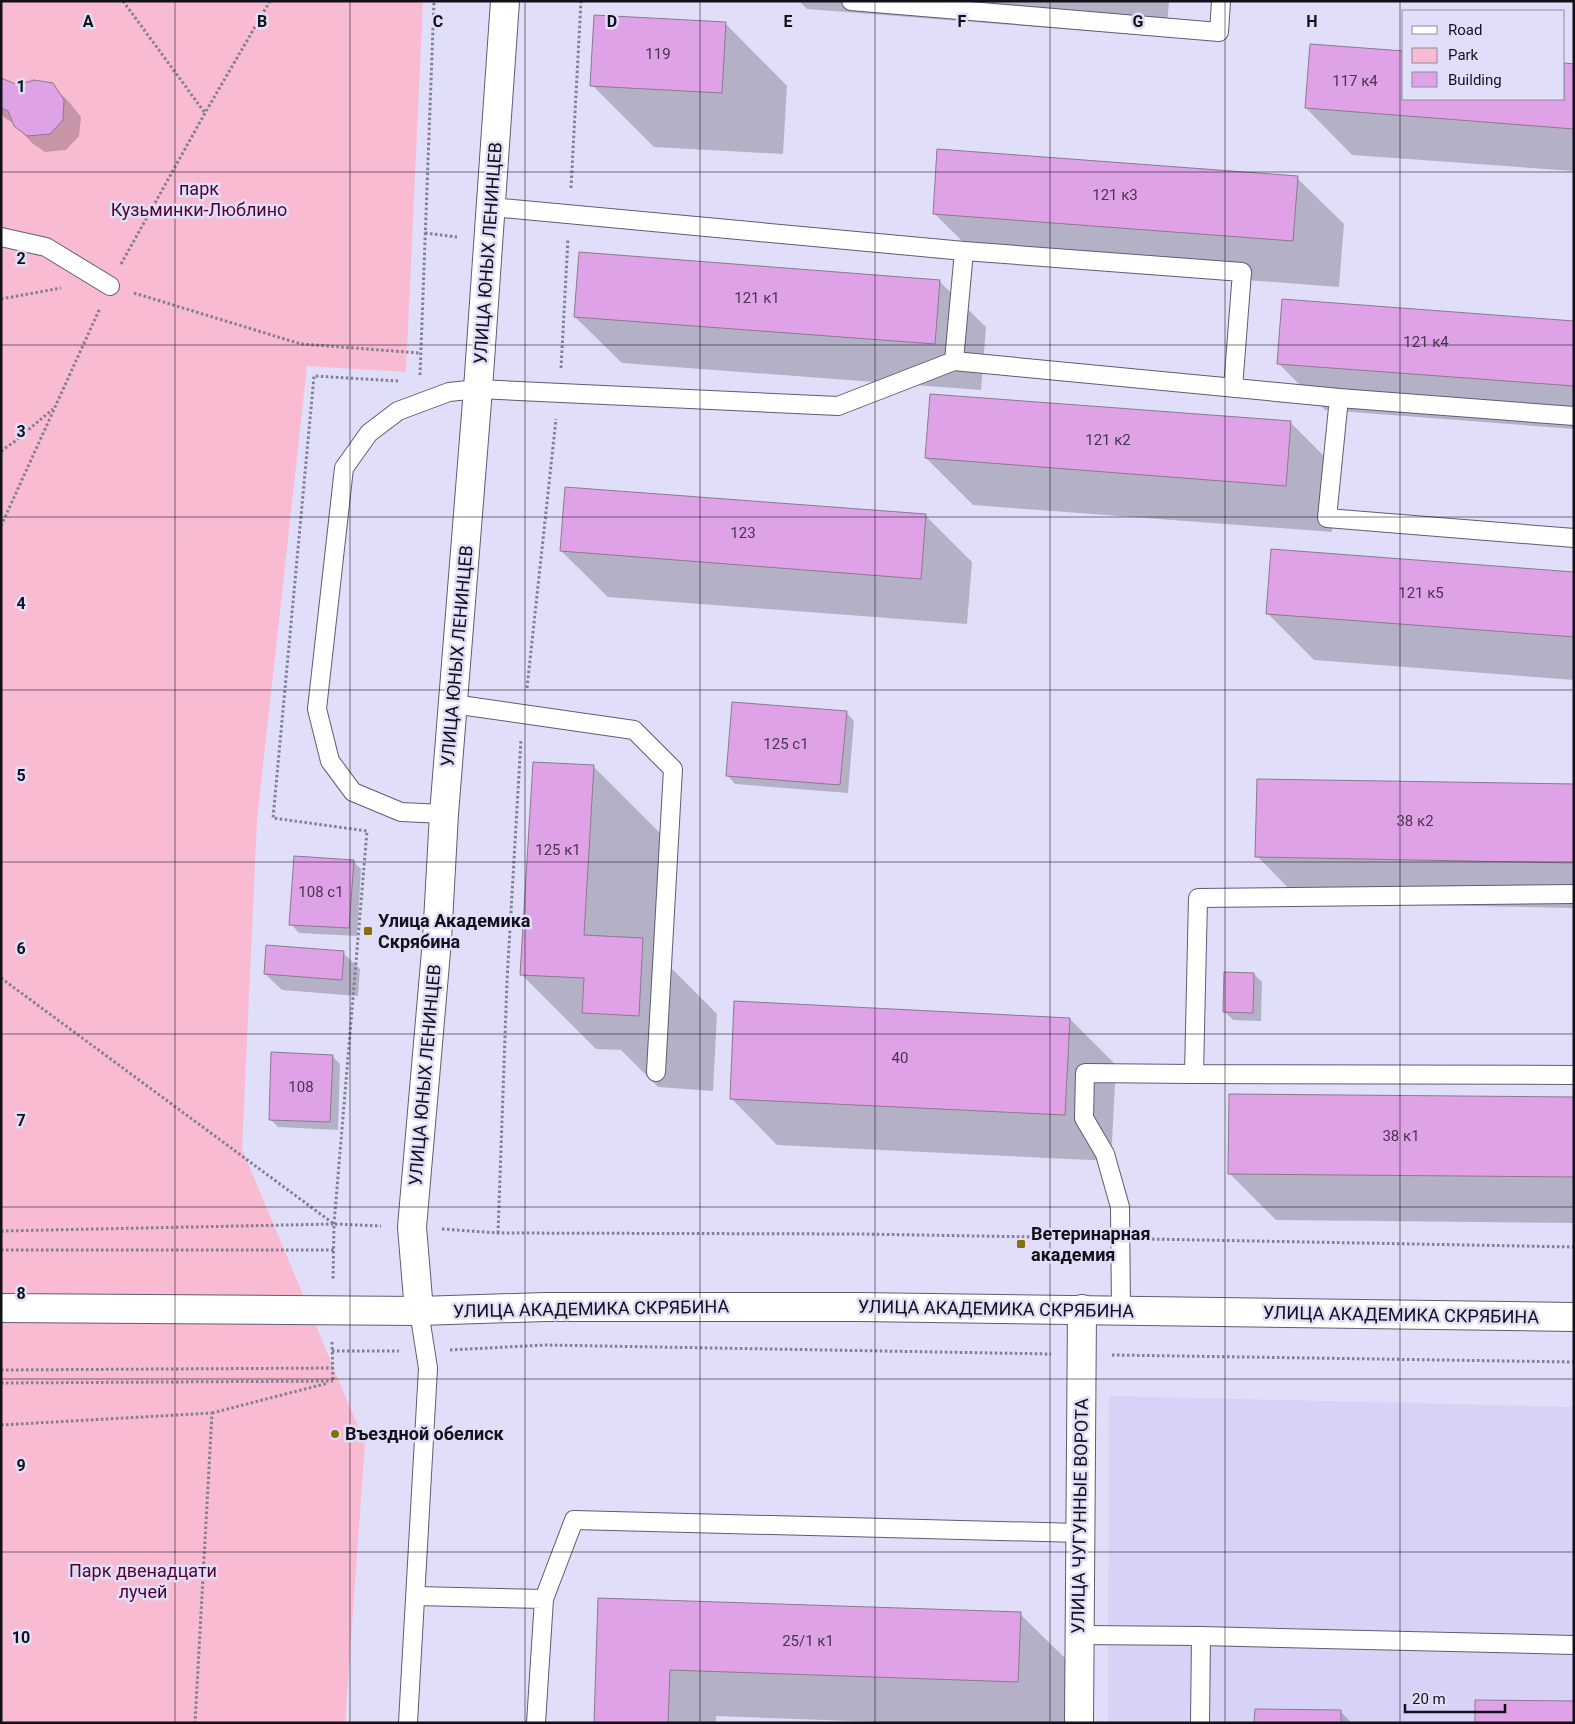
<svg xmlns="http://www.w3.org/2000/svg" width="1575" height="1724" font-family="Roboto,sans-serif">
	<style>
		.built { fill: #d7d3f6 }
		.green { fill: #f9bbd1 }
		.shadow { fill: #0003 }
		.building { fill: #e0a2e7; stroke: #8c798e }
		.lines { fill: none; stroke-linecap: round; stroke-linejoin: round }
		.service-casing { stroke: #5f5c73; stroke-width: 20 }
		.minor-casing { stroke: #5f5c73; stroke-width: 30 }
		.tertiary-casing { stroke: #5f5c73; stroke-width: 30 }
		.secondary-casing { stroke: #5f5c73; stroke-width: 30 }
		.path { stroke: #817f92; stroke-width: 3; stroke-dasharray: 2.5 2.5; stroke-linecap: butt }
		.service { stroke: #fff; stroke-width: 18 }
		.minor { stroke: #fff; stroke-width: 28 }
		.tertiary { stroke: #fff; stroke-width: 28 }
		.secondary { stroke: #fff; stroke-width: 28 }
		.grid { fill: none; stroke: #12111a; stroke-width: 1; stroke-opacity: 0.55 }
		.poi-dot { fill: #856e0c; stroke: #e1def9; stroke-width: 2 }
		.labels { text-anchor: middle; stroke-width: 5; stroke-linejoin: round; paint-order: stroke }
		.number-label { font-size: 15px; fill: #46354d }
		.park-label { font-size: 18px; fill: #53002d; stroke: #e1def9 }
		.street-label { font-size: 18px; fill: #12111a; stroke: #e1def9 }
		.poi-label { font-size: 18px; font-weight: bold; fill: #12111a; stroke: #e1def9; text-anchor: start }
		.grid-label { font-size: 16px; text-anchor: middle; font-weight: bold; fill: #12111a; stroke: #e1def9; stroke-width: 5; stroke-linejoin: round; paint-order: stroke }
	</style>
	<rect width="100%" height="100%" fill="#e1def9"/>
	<path class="built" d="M1109,1396l465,11v316h-466z"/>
	<path class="green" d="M1,1h422l-17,371 -99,-6 -50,454 -15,329 123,294 -20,280h-344z"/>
	<path class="shadow" d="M799,1h370l-3,36 -359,-28z
		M725,23l62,63 -4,68 -129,-7 -62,-62z
		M1564,64l10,1v106l-222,-16 -46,-47 98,-9h160z
		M1,79l17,7 34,-1 17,17 12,15 -2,19 -13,14 -21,2 -13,-9 -18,-20 -8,-4 -5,-5z
		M1297,178l47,46 -5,63 -358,-27 -47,-47z
		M939,281l47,46 -5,63 -359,-27 -47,-46z
		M1574,322v107l-249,-19 -47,-47z
		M1290,422l47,47 -5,63 -359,-27 -47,-47z
		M925,515l47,47 -5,62 -359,-27 -47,-46z
		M1574,574v106l-260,-20 -47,-47z
		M846,712l8,9 -6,72 -113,-9 -8,-9z
		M594,767l75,75 -7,117 55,55 -4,77 -55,-4 -37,-37 -25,-1 -75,-75z
		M1574,786v122l-271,-5 -46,-47z
		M353,861l8,8 -4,67 -58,-3 -8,-9z
		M343,953l17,16 -2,27 -76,-6 -17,-16z
		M1254,974l8,8 -1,39 -28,-1 -8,-8z
		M1070,1019l46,46 -5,96 -334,-16 -46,-47z
		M332,1056l8,8 -2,66 -60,-3 -8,-8z
		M1574,1099v124l-298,-3 -46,-46z
		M600,1599l420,15 47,46 -2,63h-160l-189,-7v7h-121z
		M1341,1712l11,11h-96z"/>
	<path class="building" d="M594,15l132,7 -4,71 -132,-7z
		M1310,44l94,7v48h160v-36l10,1v65l-269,-21z
		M1,78l17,7 16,-5 19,3 11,17 -1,20 -13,14 -23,2 -13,-10 -6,-15 -7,-3z
		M937,149l361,27 -5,65 -360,-27z
		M579,252l361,28 -5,64 -361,-27z
		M1282,299l292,22v65l-297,-22z
		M930,394l361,27 -5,65 -361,-28z
		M565,487l361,27 -5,65 -361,-28z
		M1271,549l303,23v65l-308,-23z
		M732,702l115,9 -7,74 -114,-9z
		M533,762l61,3 -10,170 59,3 -4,78 -57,-3 2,-35 -64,-3z
		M1257,779l317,5v79l-319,-6z
		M294,856l60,4 -5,68 -60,-3z
		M266,945l78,6 -2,29 -78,-6z
		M1224,972l30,1 -1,40 -30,-1z
		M734,1001l336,17 -5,97 -335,-16z
		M271,1052l62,3 -3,67 -61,-2z
		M1229,1094l345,3v80l-346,-3z
		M598,1598l423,14 -3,70 -348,-12 -2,53h-74z
		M1475,1700l99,1v22h-99z
		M1255,1709l86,1v13h-87z"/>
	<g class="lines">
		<defs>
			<path id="service" d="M851,1l368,31 2,-31
				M1,237l45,10 64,39
				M964,251l278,21 -9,116
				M954,361l385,37 -12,120 247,20
				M1339,398l235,18
				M453,704l181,26 39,39 -17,303
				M444,814l-43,-2 -48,-20 -23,-31 -13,-52 27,-241 25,-35 29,-22 51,-19 29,-3 360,17 116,-45 10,-110 -473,-44
				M1574,894l-376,4 -4,176 380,1
				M1121,1310l-1,-103 -15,-53 -21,-36 1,-45 109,1
				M416,1596l128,3
				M1079,1635l122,1
				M408,1723l20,-355 -9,-57
				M536,1723l8,-124 30,-79 506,13
				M1200,1723l1,-87 373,9"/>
			<path id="minor" d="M1,1308l418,3"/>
			<path id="tertiary" d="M1079,1723l3,-414"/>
			<path id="secondary" d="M505,1l-27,388 -34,425 -7,126 -25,287 7,84 126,-4h315l714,10"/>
		</defs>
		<use href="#service" class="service-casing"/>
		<use href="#minor" class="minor-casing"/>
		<use href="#tertiary" class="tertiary-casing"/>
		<use href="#secondary" class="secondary-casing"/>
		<path class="path" d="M123,1l82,112
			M571,188l10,-187
			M425,233l32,4
			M121,264l84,-151 65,-112
			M134,293l167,51 119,9
			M1,299l60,-11
			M561,368l7,-129
			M420,375l14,-374
			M1,451l13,-9 39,-33
			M1,526l99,-218
			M527,688l29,-269
			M1,978l333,246 47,2
			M334,1224l33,-393 -94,-13 41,-442 84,5
			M442,1229l56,4 363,1 235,4
			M1,1231l333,-7 -1,57
			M498,1233l9,-252 14,-242
			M1147,1239l427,8
			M1,1250h333
			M332,1342l1,39
			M450,1350l95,-5 506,9
			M332,1351h67
			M1112,1355l462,7
			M1,1370l332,-2
			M1,1383l332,-2
			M212,1413l116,-30
			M1,1425l211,-12 -17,310"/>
		<use href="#service" class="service"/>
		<use href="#minor" class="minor"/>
		<use href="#tertiary" class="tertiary"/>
		<use href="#secondary" class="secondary"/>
	</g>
	<path class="grid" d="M175,1v1722M350,1v1722M525,1v1722M700,1v1722M875,1v1722M1050,1v1722M1225,1v1722M1400,1v1722M1,172h1573M1,345h1573M1,517h1573M1,690h1573M1,862h1573M1,1034h1573M1,1207h1573M1,1379h1573M1,1552h1573"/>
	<g class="poi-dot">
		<rect x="363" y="926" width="10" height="10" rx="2.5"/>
		<rect x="1016" y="1239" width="10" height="10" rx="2.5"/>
		<circle cx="335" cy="1434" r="5"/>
	</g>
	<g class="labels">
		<g class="number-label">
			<text x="658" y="59">119</text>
			<text x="1355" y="86">117 к4</text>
			<text x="1115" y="200">121 к3</text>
			<text x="757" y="303">121 к1</text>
			<text x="1426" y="347">121 к4</text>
			<text x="1108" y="445">121 к2</text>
			<text x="743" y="538">123</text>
			<text x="1421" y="598">121 к5</text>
			<text x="786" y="749">125 с1</text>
			<text x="1415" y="826">38 к2</text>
			<text x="558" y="855">125 к1</text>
			<text x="321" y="897">108 с1</text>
			<text x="900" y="1063">40</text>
			<text x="301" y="1092">108</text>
			<text x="1401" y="1141">38 к1</text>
			<text x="808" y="1646">25/1 к1</text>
		</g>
		<g class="park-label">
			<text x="199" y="195">парк<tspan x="199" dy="21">Кузьминки-Люблино</tspan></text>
			<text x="143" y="1577">Парк двенадцати<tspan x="143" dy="21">лучей</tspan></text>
		</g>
		<g class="street-label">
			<text transform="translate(488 253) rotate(-86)" y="6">УЛИЦА ЮНЫХ ЛЕНИНЦЕВ</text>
			<text transform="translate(457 656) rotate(-85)" y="6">УЛИЦА ЮНЫХ ЛЕНИНЦЕВ</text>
			<text transform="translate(425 1075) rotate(-85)" y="6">УЛИЦА ЮНЫХ ЛЕНИНЦЕВ</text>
			<text transform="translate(591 1309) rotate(-1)" y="6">УЛИЦА АКАДЕМИКА СКРЯБИНА</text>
			<text transform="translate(996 1309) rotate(1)" y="6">УЛИЦА АКАДЕМИКА СКРЯБИНА</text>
			<text transform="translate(1401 1315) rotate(1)" y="6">УЛИЦА АКАДЕМИКА СКРЯБИНА</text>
			<text transform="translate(1080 1516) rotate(-89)" y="6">УЛИЦА ЧУГУННЫЕ ВОРОТА</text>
		</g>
		<g class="poi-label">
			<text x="378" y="927">Улица Академика<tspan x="378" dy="21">Скрябина</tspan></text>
			<text x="1031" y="1240">Ветеринарная<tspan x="1031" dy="21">академия</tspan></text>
			<text x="345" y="1440">Въездной обелиск</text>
		</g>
	</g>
	<g class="grid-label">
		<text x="88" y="27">A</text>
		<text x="262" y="27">B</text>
		<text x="438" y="27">C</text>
		<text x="612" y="27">D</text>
		<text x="788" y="27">E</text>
		<text x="962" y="27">F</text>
		<text x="1138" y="27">G</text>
		<text x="1312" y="27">H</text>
		<text x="21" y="92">1</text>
		<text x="21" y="264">2</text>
		<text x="21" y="437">3</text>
		<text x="21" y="609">4</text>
		<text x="21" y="781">5</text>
		<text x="21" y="954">6</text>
		<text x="21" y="1126">7</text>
		<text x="21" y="1299">8</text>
		<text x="21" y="1471">9</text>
		<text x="21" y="1643">10</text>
	</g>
	<rect width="1575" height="1724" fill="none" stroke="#12111a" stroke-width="5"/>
	<rect x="1402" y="10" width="162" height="90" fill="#e1def9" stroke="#8e8ca0"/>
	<rect x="1412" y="26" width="25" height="8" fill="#ffffff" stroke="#8e8ca0"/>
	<text x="1448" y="35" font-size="15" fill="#12111a">Road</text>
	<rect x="1412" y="48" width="25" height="15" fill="#f9bbd1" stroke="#8e8ca0"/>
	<text x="1448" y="60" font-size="15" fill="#12111a">Park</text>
	<rect x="1412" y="72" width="25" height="15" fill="#e0a2e7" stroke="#8e8ca0"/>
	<text x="1448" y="85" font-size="15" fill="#12111a">Building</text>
	<path d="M1405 1704v8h100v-8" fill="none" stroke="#12111a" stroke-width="2.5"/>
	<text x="1412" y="1704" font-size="15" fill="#12111a" stroke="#e1def9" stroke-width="4" paint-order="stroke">20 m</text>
</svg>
